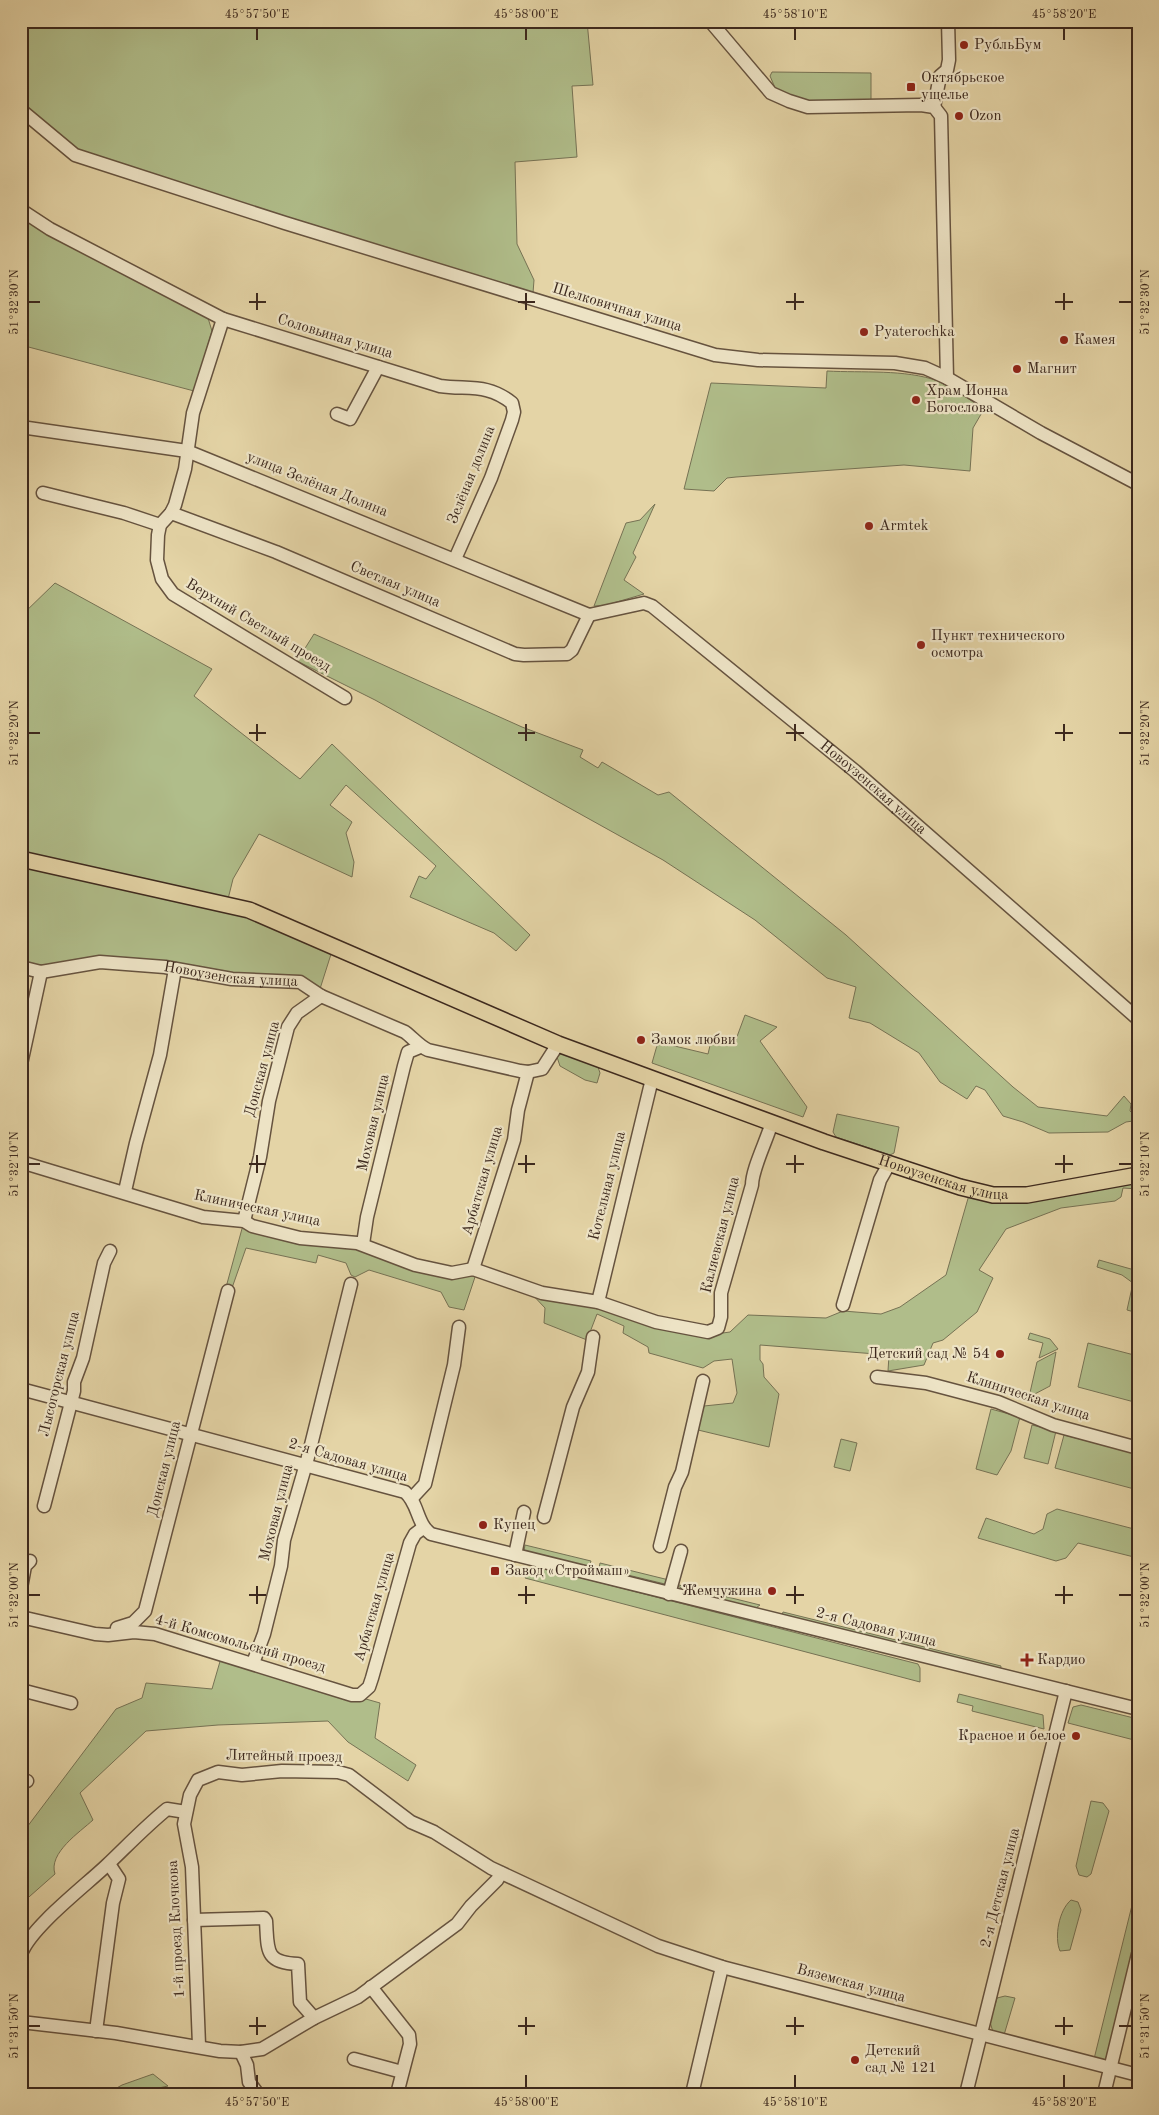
<svg xmlns="http://www.w3.org/2000/svg" width="1159" height="2115" font-family="'Old Standard TT',serif">
	<style>
		.green { fill: #b0bd8a; stroke: #767254 }
		.lines { fill: none; stroke-linecap: round; stroke-linejoin: round }
		.minor-casing { stroke: #66533f; stroke-width: 15 }
		.major-casing { stroke: #3c281d; stroke-width: 18 }
		.minor { stroke: #ede3c5; stroke-width: 12 }
		.major { stroke: #e4d4a6; stroke-width: 15 }
		.ticks { fill: none; stroke: #3c281d; stroke-width: 2 }
		.poi-dot { fill: #8f2418; stroke: #ede3c5; stroke-width: 2 }
		.labels { text-anchor: middle; dominant-baseline: central; stroke-width: 4.5; stroke-linejoin: round; paint-order: stroke }
		.poi-label { font-size: 15px; fill: #3c281d; stroke: #ede3c5; text-anchor: start }
		.street-label { font-size: 15px; fill: #3c281d; stroke: #ede3c5 }
		.neatline { fill: none; stroke: #3c281d; stroke-width: 2 }
		.ticks-label { font-size: 12px; text-anchor: middle; fill: #3c281d }
	</style>
	<rect width="100%" height="100%" fill="#e4d4a6"/>
	<filter id="stains"><feTurbulence type="fractalNoise" baseFrequency=".004" numOctaves="4"/><feColorMatrix values="0 0 0 0 .2 0 0 0 0 .09 0 0 0 0 .02 0 0 0 .5 -.17"/></filter>
	<radialGradient id="worn" r=".72"><stop offset=".6" stop-color="#630" stop-opacity="0"/><stop offset="1" stop-color="#630" stop-opacity=".3"/></radialGradient>
	<path class="green" d="M21 21H587L593 85 572 86 577 157 515 162 517 244 534 280 533 293 81 153 21 103Z
		M772 72 871 73V102L805 101 776 90 770 76Z
		M21 216 208 318 212 331 194 391 21 345Z
		M827 371C862 373 905 369 938 381 954 387 969 400 984 409L973 428 970 471 904 465 736 477 727 478 714 491 684 489 711 383 826 388Z
		M655 504 633 553 636 557 624 580 644 594 603 606H594L626 523 640 520Z
		M55 583 212 669 194 696 300 779 332 744 530 935 516 951 494 933 410 897 419 876 426 879 436 866 346 785 330 805 352 822 346 833 354 862 352 877 259 834 233 879 228 899 21 854V616Z
		M314 634 522 727 583 750 580 757 598 768 602 762 658 795 669 792 846 935 1013 1087 1038 1107 1107 1116 1124 1096 1131 1104 1130 1111 1135 1116 1133 1121 1126 1122 1108 1132 1049 1133 1023 1122 1003 1116 985 1090 976 1086 967 1099 940 1082 919 1053 870 1023 849 1018 856 987 827 978 755 920 663 860 375 700 297 661Z
		M21 865 246 915 332 951 319 992 165 962 38 968 21 964Z
		M745 1015 777 1027 760 1041 807 1107 803 1117 652 1063 658 1042 708 1054 712 1037 735 1042Z
		M564 1051 598 1067 600 1073 597 1083 585 1080 560 1066 557 1057Z
		M837 1114 899 1127 894 1153 890 1155 836 1137 833 1132Z
		M1138 1181V1189L1123 1188 1121 1197 1115 1201 1061 1208 1006 1229 979 1270 993 1278 977 1312 943 1340 933 1343 924 1365 888 1371 889 1355 760 1345V1360L763 1364 764 1377 779 1394 769 1447 698 1430 704 1406 733 1403 737 1393 732 1359 714 1361 703 1368 649 1353 648 1347 623 1333 624 1326 597 1314 587 1340 544 1323 545 1308 529 1291 602 1306 708 1335 730 1332 748 1315 826 1318 843 1311 881 1314 900 1307 946 1275 969 1195Z
		M243 1225 360 1246 476 1274 464 1310 449 1307 441 1292 369 1270 355 1277 351 1275 346 1263 318 1255 316 1263 246 1248 232 1288 225 1291Z
		M1099 1260 1138 1271V1313L1127 1310 1133 1283 1122 1275 1097 1267Z
		M1030 1333 1050 1339 1058 1349 1039 1358 1043 1343 1028 1339Z
		M1088 1343 1138 1356V1403L1078 1387Z
		M1056 1352 1050 1386 1029 1397 1037 1362Z
		M991 1409 1020 1417 1011 1451 997 1475 976 1469Z
		M1032 1425 1056 1431 1048 1464 1024 1458Z
		M1064 1435 1138 1454V1490L1055 1468Z
		M841 1439 857 1443 850 1471 834 1467Z
		M1057 1509 1138 1530V1558L1078 1543 1066 1558 1056 1561 978 1538 986 1518 1034 1534 1043 1529 1047 1514Z
		M525 1545 591 1561 589 1567 524 1551Z
		M600 1563 669 1580 665 1584 599 1568Z
		M535 1566 918 1664 920 1668V1682L525 1578 530 1568Z
		M675 1584 760 1605 753 1610 687 1592Z
		M783 1612 1001 1666 1000 1673 781 1618Z
		M221 1658 380 1703 375 1738 416 1765 408 1781 348 1742 328 1721 218 1725 146 1731 80 1793 93 1820C80 1832 48 1853 55 1874L21 1904V1835L116 1709 142 1698 146 1683 212 1689Z
		M959 1694 1043 1715 1044 1729 972 1711 973 1706 957 1702Z
		M1081 1705 1138 1719V1741L1068 1723 1073 1707Z
		M1091 1801 1103 1803 1109 1811 1091 1874 1087 1877 1079 1875 1076 1866Z
		M1138 1881V1930L1105 2062 1094 2059Z
		M1071 1900 1078 1902 1081 1910 1070 1950 1060 1951C1054 1937 1059 1910 1071 1900Z
		M1005 1996 1015 1998 1004 2035 993 2032 990 2022 997 1998Z
		M153 2074 168 2086 131 2094H106L122 2085Z"/>
	<g class="lines">
		<defs>
			<g id="minor">
				<path d="M710 21 771 93 789 101 808 107 921 105 934 107 941 116 947 378"/>
				<path d="M934 107 940 76 947 70 949 60 948 21"/>
				<path d="M21 110 75 155 285 223 715 355 758 360 895 363 925 368 947 378 1041 433 1138 484"/>
				<path d="M21 210 50 229 223 319 440 386C468 390 487 383 512 403L514 412 512 420 491 478 455 559"/>
				<path d="M223 319 193 413 185 469 175 505 171 513 160 525 158 535 157 560 162 579 173 594 345 698"/>
				<path d="M337 414 350 419 378 367"/>
				<path d="M21 427 187 451 589 615"/>
				<path d="M43 493 124 513 160 525"/>
				<path d="M171 513 276 552 515 654 524 655 567 654 572 650 589 615"/>
				<path id="s1" d="M589 615 644 603 652 606 855 771 1138 1019"/>
				<path id="s2" d="M21 967 41 972 100 962 165 967 232 979 300 982 321 996 405 1032C413 1038 419 1046 428 1050L520 1071 528 1072 542 1069 558 1044"/>
				<path d="M21 1064 41 972"/>
				<path d="M21 1162 203 1217 244 1221 252 1226 300 1238 357 1243 415 1265 452 1273 473 1269 542 1293 598 1302 656 1322 708 1332 718 1328 721 1317V1293L752 1185C752 1169 767 1140 772 1122"/>
				<path d="M125 1191 136 1143 160 1055 175 969"/>
				<path d="M244 1221 260 1157 269 1101 288 1027 297 1013 321 996"/>
				<path d="M363 1244 367 1217 404 1066 408 1052 420 1047"/>
				<path d="M473 1269 514 1140 518 1110 528 1072"/>
				<path d="M598 1302 652 1079"/>
				<path d="M843 1305 880 1180 889 1164"/>
				<path d="M877 1377 926 1383 998 1402 1053 1425 1138 1448"/>
				<path d="M21 1389 405 1492C419 1504 416 1523 431 1534L1138 1709"/>
				<path d="M412 1498 425 1484 454 1365 459 1327"/>
				<path d="M44 1506 74 1391V1382L83 1358 104 1263 110 1251"/>
				<path d="M544 1517 573 1407 588 1372 593 1337"/>
				<path d="M660 1546 675 1487 682 1472 703 1381"/>
				<path d="M515 1555 524 1512"/>
				<path d="M21 1588 25 1566 30 1561"/>
				<path d="M669 1594 681 1551"/>
				<path d="M21 1617 95 1634 108 1635 134 1632 155 1634 352 1695H360L369 1687 372 1678 410 1543 415 1534 423 1528"/>
				<path d="M117 1628 133 1623 145 1611 228 1291"/>
				<path d="M253 1663 264 1634 281 1566 284 1540 308 1457 351 1284"/>
				<path d="M21 1690 71 1703"/>
				<path d="M21 1779 27 1781"/>
				<path d="M194 1920 264 1918 266 1921C268 1949 264 1963 298 1964L300 2002 314 2018"/>
				<path d="M21 1954C31 1927 85 1886 107 1865 127 1846 145 1827 167 1809L186 1812"/>
				<path d="M371 1987 409 2035 410 2044 397 2094"/>
				<path d="M21 2022 116 2033 220 2051 241 2052 262 2049 314 2018 358 1997 457 1924 471 1906 497 1880 501 1873"/>
				<path d="M96 2031 113 1903 119 1879 109 1864"/>
				<path d="M199 2045 192 1867 184 1824 190 1795 198 1780 218 1772 242 1775 282 1771 338 1772 349 1775 411 1822 434 1832 491 1868 658 1946 722 1967 1138 2075"/>
				<path d="M241 2052 247 2065 249 2082 258 2094"/>
				<path d="M354 2059 402 2072"/>
				<path d="M692 2094 722 1967"/>
				<path d="M966 2094 1066 1691"/>
				<path d="M1104 2094 1138 1954"/>
			</g>
			<g id="major">
				<path id="s3" d="M21 859 249 910 558 1044 824 1142 960 1187 993 1195H1027L1138 1175"/>
			</g>
		</defs>
		<use href="#minor" class="minor-casing"/>
		<use href="#major" class="major-casing"/>
		<use href="#minor" class="minor"/>
		<use href="#major" class="major"/>
	</g>
	<path class="ticks" d="M257 28V40M526 28V40M795 28V40M1064 28V40M257 293V310M526 293V310M795 293V310M1064 293V310M28 302H40M249 302H266M518 302H535M786 302H804M1055 302H1073M1119 302H1132M257 724V741M526 724V741M795 724V741M1064 724V741M28 733H40M249 733H266M518 733H535M786 733H804M1055 733H1073M1119 733H1132M257 1155V1173M526 1155V1173M795 1155V1173M1064 1155V1173M28 1164H40M249 1164H266M518 1164H535M786 1164H804M1055 1164H1073M1119 1164H1132M257 1586V1604M526 1586V1604M795 1586V1604M1064 1586V1604M28 1595H40M249 1595H266M518 1595H535M786 1595H804M1055 1595H1073M1119 1595H1132M257 2017V2035M526 2017V2035M795 2017V2035M1064 2017V2035M28 2026H40M249 2026H266M518 2026H535M786 2026H804M1055 2026H1073M1119 2026H1132M257 2075V2088M526 2075V2088M795 2075V2088M1064 2075V2088"/>
	<g class="poi-dot">
		<circle cx="964" cy="45" r="5"/>
		<rect x="906" y="82" width="10" height="10" rx="2.5"/>
		<circle cx="959" cy="116" r="5"/>
		<circle cx="864" cy="332" r="5"/>
		<circle cx="1064" cy="340" r="5"/>
		<circle cx="1017" cy="369" r="5"/>
		<circle cx="916" cy="400" r="5"/>
		<circle cx="869" cy="526" r="5"/>
		<circle cx="921" cy="645" r="5"/>
		<circle cx="641" cy="1040" r="5"/>
		<circle cx="1000" cy="1354" r="5"/>
		<circle cx="483" cy="1525" r="5"/>
		<rect x="490" y="1566" width="10" height="10" rx="2.5"/>
		<circle cx="772" cy="1591" r="5"/>
		<path d="M1024.5 1652.5h5v5h5v5h-5v5h-5v-5h-5v-5h5z"/>
		<circle cx="1076" cy="1736" r="5"/>
		<circle cx="855" cy="2060" r="5"/>
	</g>
	<g class="labels">
		<g class="poi-label">
			<text x="974" y="45">РубльБум</text>
			<text x="921" y="78">Октябрьское<tspan x="921" dy="17">ущелье</tspan></text>
			<text x="969" y="116">Ozon</text>
			<text x="874" y="332">Pyaterochka</text>
			<text x="1074" y="340">Камея</text>
			<text x="1027" y="369">Магнит</text>
			<text x="926" y="391">Храм Ионна<tspan x="926" dy="17">Богослова</tspan></text>
			<text x="879" y="526">Armtek</text>
			<text x="931" y="636">Пункт технического<tspan x="931" dy="17">осмотра</tspan></text>
			<text x="651" y="1040">Замок любви</text>
			<text x="990" y="1354" text-anchor="end">Детский сад № 54</text>
			<text x="493" y="1525">Купец</text>
			<text x="505" y="1571">Завод «Строймаш»</text>
			<text x="762" y="1591" text-anchor="end">Жемчужина</text>
			<text x="1037" y="1660">Кардио</text>
			<text x="1066" y="1736" text-anchor="end">Красное и белое</text>
			<text x="865" y="2051">Детский<tspan x="865" dy="17">сад № 121</tspan></text>
		</g>
		<g class="street-label">
			<text transform="translate(617 308) rotate(17)">Шелковичная улица</text>
			<text transform="translate(335 337) rotate(17)">Соловьиная улица</text>
			<text transform="translate(472 475) rotate(-68)">Зелёная долина</text>
			<text transform="translate(317 485) rotate(22)">улица Зелёная Долина</text>
			<text transform="translate(395 585) rotate(23)">Светлая улица</text>
			<text transform="translate(258 626) rotate(31)">Верхний Светлый проезд</text>
			<text stroke="none"><textPath href="#s1" startOffset="351">Новоузенская улица</textPath></text>
			<text stroke="none"><textPath href="#s2" startOffset="212">Новоузенская улица</textPath></text>
			<text transform="translate(263 1069) rotate(-75)">Донская улица</text>
			<text transform="translate(374 1123) rotate(-77)">Моховая улица</text>
			<text stroke="none"><textPath href="#s3" startOffset="979">Новоузенская улица</textPath></text>
			<text transform="translate(483 1181) rotate(-74)">Арбатская улица</text>
			<text transform="translate(608 1186) rotate(-76)">Котельная улица</text>
			<text transform="translate(257 1209) rotate(12)">Клиническая улица</text>
			<text transform="translate(721 1235) rotate(-76)">Каляевская улица</text>
			<text transform="translate(60 1374) rotate(-76)">Лысогорская улица</text>
			<text transform="translate(1028 1397) rotate(18)">Клиническая улица</text>
			<text transform="translate(348 1461) rotate(16)">2-я Садовая улица</text>
			<text transform="translate(165 1469) rotate(-76)">Донская улица</text>
			<text transform="translate(277 1513) rotate(-76)">Моховая улица</text>
			<text transform="translate(375 1607) rotate(-74)">Арбатская улица</text>
			<text transform="translate(876 1628) rotate(14)">2-я Садовая улица</text>
			<text transform="translate(240 1644) rotate(16)">4-й Комсомольский проезд</text>
			<text transform="translate(284 1757) rotate(1)">Литейный проезд</text>
			<text transform="translate(1001 1888) rotate(-76)">2-я Детская улица</text>
			<text transform="translate(177 1929) rotate(-93)">1-й проезд Клочкова</text>
			<text transform="translate(851 1984) rotate(15)">Вяземская улица</text>
		</g>
	</g>
	<rect width="1159" height="2115" fill="none" stroke="#e4d4a6" stroke-width="55"/>
	<rect x="28" y="28" width="1104" height="2060" class="neatline"/>
	<g class="ticks-label">
		<text x="257" y="18">45°57'50"E</text>
		<text x="526" y="18">45°58'00"E</text>
		<text x="795" y="18">45°58'10"E</text>
		<text x="1064" y="18">45°58'20"E</text>
		<text transform="translate(14 302) rotate(-90)" y="4">51°32'30"N</text>
		<text transform="translate(1145 302) rotate(-90)" y="4">51°32'30"N</text>
		<text transform="translate(14 733) rotate(-90)" y="4">51°32'20"N</text>
		<text transform="translate(1145 733) rotate(-90)" y="4">51°32'20"N</text>
		<text transform="translate(14 1164) rotate(-90)" y="4">51°32'10"N</text>
		<text transform="translate(1145 1164) rotate(-90)" y="4">51°32'10"N</text>
		<text transform="translate(14 1595) rotate(-90)" y="4">51°32'00"N</text>
		<text transform="translate(1145 1595) rotate(-90)" y="4">51°32'00"N</text>
		<text transform="translate(14 2026) rotate(-90)" y="4">51°31'50"N</text>
		<text transform="translate(1145 2026) rotate(-90)" y="4">51°31'50"N</text>
		<text x="257" y="2106">45°57'50"E</text>
		<text x="526" y="2106">45°58'00"E</text>
		<text x="795" y="2106">45°58'10"E</text>
		<text x="1064" y="2106">45°58'20"E</text>
	</g>
	<rect width="100%" height="100%" filter="url(#stains)"/>
	<rect width="100%" height="100%" fill="url(#worn)"/>
</svg>
